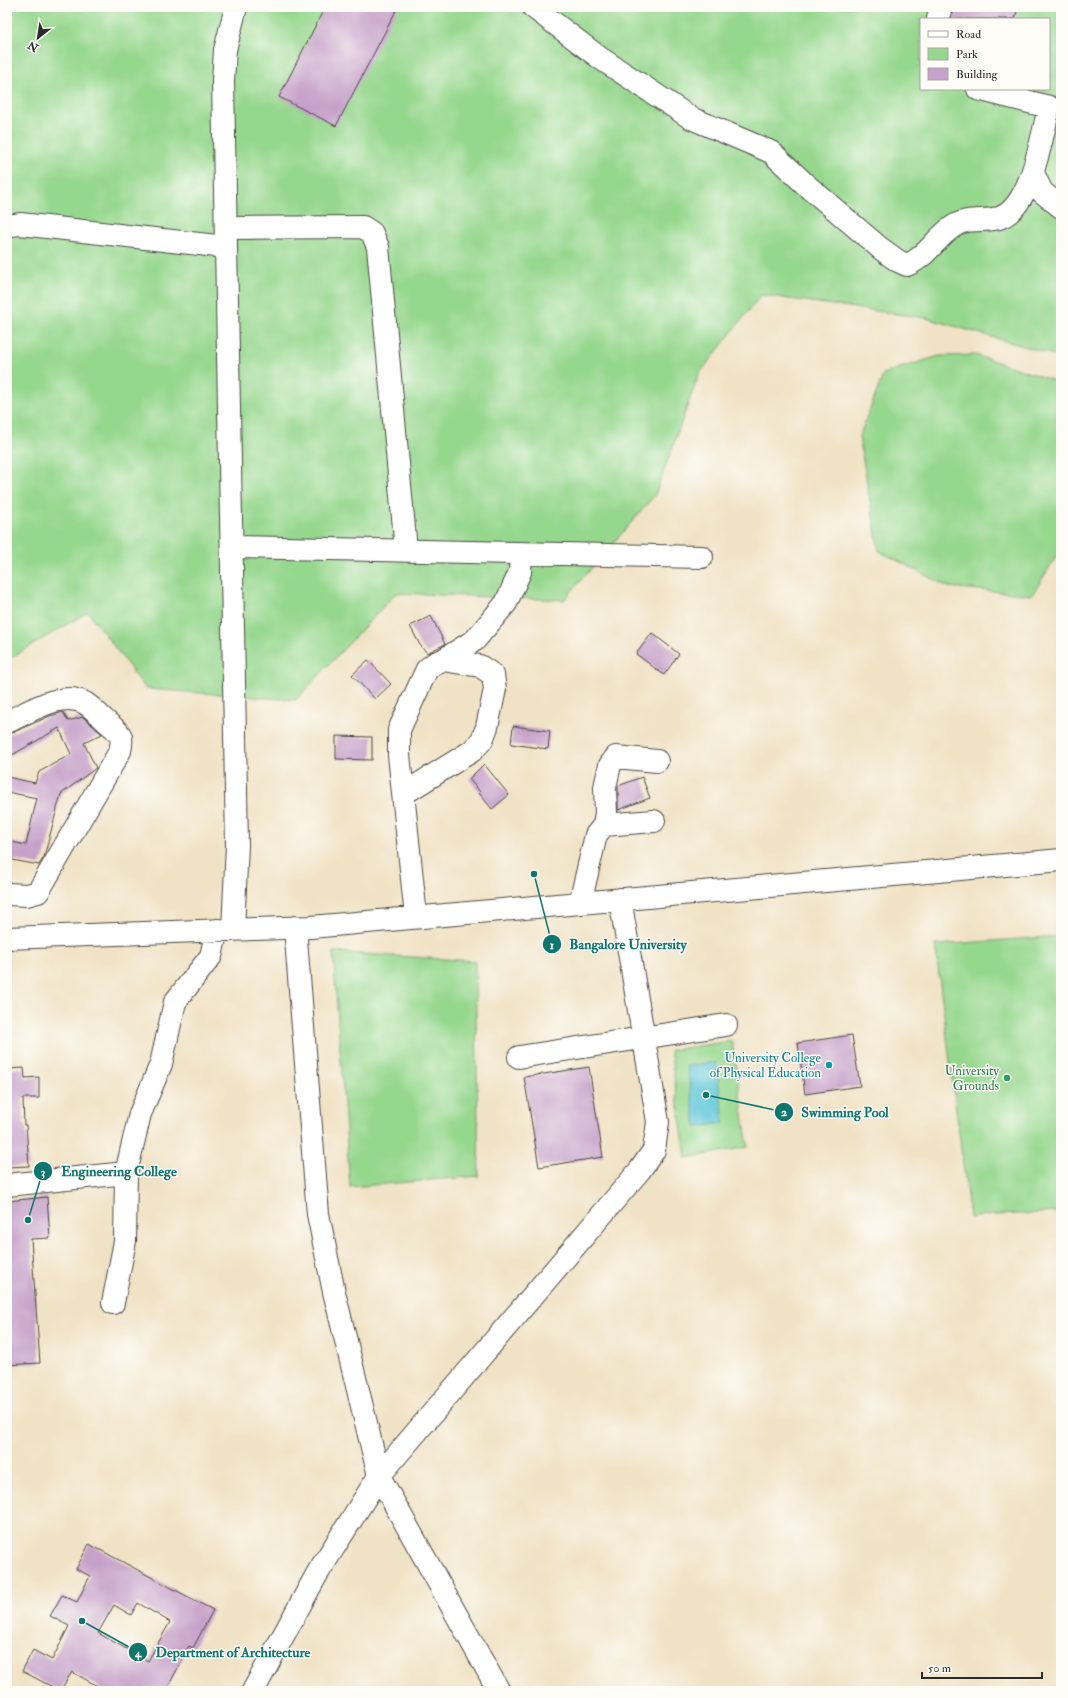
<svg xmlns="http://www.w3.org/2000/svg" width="1068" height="1698" font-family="'IM FELL Double Pica',serif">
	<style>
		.green { fill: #96d78e; stroke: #60815c; fill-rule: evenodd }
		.water { fill: #5dc6d9; stroke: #447882 }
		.building { fill: #c6a1c9; fill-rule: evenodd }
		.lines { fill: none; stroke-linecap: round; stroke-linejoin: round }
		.minor-casing { stroke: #494642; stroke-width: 24 }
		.minor { stroke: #fff; stroke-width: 22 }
		.culture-dot { fill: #0f9aa8; stroke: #fdfcf7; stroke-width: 1.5 }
		.leisure-dot { fill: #2e9e5b; stroke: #fdfcf7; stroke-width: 1.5 }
		.labels { text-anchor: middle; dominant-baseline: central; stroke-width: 3; stroke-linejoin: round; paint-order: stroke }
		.culture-label { font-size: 13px; fill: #0d838f; stroke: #fdfcf7; text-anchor: end }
		.leisure-label { font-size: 13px; fill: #27864d; stroke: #fdfcf7; text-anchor: end }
		.leader { fill: none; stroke: #0f766e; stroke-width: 1.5 }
		.callout-dot { fill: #0f766e; stroke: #fdfcf7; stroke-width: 1.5 }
		.mark-label { font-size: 12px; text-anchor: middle; font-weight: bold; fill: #fff }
		.callout-label { font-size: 14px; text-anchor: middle; font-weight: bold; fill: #0f766e; stroke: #fdfcf7; stroke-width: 3; stroke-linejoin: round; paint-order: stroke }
	</style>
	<rect width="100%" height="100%" fill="#fdfcf7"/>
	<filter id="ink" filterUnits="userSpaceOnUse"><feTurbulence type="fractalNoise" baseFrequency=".025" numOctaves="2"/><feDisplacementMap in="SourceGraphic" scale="8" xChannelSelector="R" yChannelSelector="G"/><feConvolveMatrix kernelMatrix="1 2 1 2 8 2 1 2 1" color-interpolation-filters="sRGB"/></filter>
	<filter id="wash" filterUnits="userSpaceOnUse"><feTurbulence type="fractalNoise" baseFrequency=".012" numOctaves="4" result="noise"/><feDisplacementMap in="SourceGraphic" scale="16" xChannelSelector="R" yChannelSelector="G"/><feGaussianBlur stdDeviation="0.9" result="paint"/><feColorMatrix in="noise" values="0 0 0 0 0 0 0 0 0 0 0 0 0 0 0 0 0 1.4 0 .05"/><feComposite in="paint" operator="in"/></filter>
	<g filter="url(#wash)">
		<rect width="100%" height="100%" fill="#f0e2c5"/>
		<path class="green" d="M7 7H1061V357L926 318 761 295 699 374 655 495 564 600 396 593 296 700 146 689 88 612 7 660ZM921 19H1049V89H921Z
			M976 355 1061 383V549L1032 595 948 587 879 551 859 437 884 373 939 356Z
			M1061 936V1212L995 1215 970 1218 935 945Z
			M333 952 475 961 479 1176 350 1187Z
			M732 1041 748 1147 686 1158 670 1050Z"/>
		<path class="water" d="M716 1062 724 1123 696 1127 687 1066Z"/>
		<g id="blocks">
			<path class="building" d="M325 7H398L336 126 279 97Z
				M953 7H1018L1015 19H951Z
				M431 616 445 644 427 653 420 645 410 626Z
				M652 633 679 654 664 675 636 654Z
				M368 660 391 684 375 699 352 675Z
				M63 712 68 721 83 717 102 734 84 743 96 768 61 794 44 857 39 865 7 859V841L26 845 37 798 7 792V777L35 783 39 772 71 754 59 728 7 758V735L50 716Z
				M513 726 550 731 548 749 511 744Z
				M336 736 372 737V760L336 759Z
				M484 764 509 795 492 809 479 793 480 792 469 779Z
				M642 777 650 798 618 810V786Z
				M852 1035 860 1086 805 1094 798 1043Z
				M589 1067 603 1157 539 1167 524 1077Z
				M24 1068 25 1078 39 1077V1098H23L24 1125H26L29 1166 7 1167V1069Z
				M47 1197 50 1238 31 1239 40 1363 7 1365V1201Z
				M89 1544 213 1610 193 1648 189 1646 166 1691H107L72 1672 60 1691 22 1671 33 1650 52 1660 69 1626 50 1616 62 1595 77 1602 90 1576 76 1569ZM138 1603 170 1622 148 1661 98 1633 114 1605 131 1615Z"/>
		</g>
	</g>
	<g filter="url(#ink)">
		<use href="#blocks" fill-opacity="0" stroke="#494642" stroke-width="1"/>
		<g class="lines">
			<defs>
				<path id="minor" d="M533 7 600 58 691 118 771 152 804 183 880 248 898 261 907 265C927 257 936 237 954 226 968 217 983 222 999 218 1031 208 1042 136 1049 107L978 89
					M938 19 941 7
					M1033 173 1042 192 1061 207
					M7 226 20 224 226 247
					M226 228 363 227 372 233 378 247 406 550
					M232 547 702 557
					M443 660 475 640 506 603 520 572 521 553
					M7 722C29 712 61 690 85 703 93 708 101 717 108 723 120 733 124 735 120 751L38 892 27 895 7 894
					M403 794 472 751 482 740 487 727 495 689 493 675 480 666 443 660 435 663 427 669 399 730V755L416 917
					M604 825 654 821
					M580 903 596 835 604 825 606 813 605 787 610 765 616 757 657 761
					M295 927 318 1214 334 1292 379 1476 499 1691
					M233 930 237 845 223 81 225 50 236 7
					M7 938 311 927 1061 860
					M519 1057 726 1025
					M7 1185 126 1173
					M113 1303 125 1241 126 1173 140 1114 161 1064 175 1002 211 956 217 930
					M253 1691 317 1574 379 1476 640 1170 654 1150 658 1122 620 899"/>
			</defs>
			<use href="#minor" class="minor-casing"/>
			<use href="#minor" class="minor"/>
		</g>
	</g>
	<circle class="culture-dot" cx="829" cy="1065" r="4"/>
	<circle class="leisure-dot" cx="1007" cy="1078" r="4"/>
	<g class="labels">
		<g class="culture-label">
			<text x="821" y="1058">University College<tspan x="821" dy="15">of Physical Education</tspan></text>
		</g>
		<g class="leisure-label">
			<text x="999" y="1071">University<tspan x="999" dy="15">Grounds</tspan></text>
		</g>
	</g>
	<path class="leader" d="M534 874L552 944M706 1095L784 1112M28 1220L43 1171M82 1621L138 1652"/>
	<g class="callout-dot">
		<circle cx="534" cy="874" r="4"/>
		<circle cx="706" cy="1095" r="4"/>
		<circle cx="28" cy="1220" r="4"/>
		<circle cx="82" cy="1621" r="4"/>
		<circle cx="552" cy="944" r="10"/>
		<circle cx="784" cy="1112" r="10"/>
		<circle cx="43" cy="1171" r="10"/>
		<circle cx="138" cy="1652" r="10"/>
	</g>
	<g class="mark-label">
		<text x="552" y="949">1</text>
		<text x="784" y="1116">2</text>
		<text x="43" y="1176">3</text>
		<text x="138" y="1657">4</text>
	</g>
	<g class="callout-label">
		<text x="628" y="949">Bangalore University</text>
		<text x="845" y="1117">Swimming Pool</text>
		<text x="119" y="1176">Engineering College</text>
		<text x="233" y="1657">Department of Architecture</text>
	</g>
	<rect width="1068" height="1698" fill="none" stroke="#fdfcf7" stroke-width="24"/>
	<rect x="920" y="18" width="130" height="72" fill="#fdfcf7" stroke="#a9a8a5"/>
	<rect x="928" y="31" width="20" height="6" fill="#ffffff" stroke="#a9a8a5"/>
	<text x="956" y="38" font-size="12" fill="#2b2b2b">Road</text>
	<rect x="928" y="48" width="20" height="12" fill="#96d78e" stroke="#a9a8a5"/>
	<text x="956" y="58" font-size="12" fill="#2b2b2b">Park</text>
	<rect x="928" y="68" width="20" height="12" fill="#c6a1c9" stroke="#a9a8a5"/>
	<text x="956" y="78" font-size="12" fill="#2b2b2b">Building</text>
	<g transform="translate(38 38) rotate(210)" stroke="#fdfcf7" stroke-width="3" paint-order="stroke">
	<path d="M0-3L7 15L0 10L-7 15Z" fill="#2b2b2b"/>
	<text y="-6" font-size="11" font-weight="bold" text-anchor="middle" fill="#2b2b2b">N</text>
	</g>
	<path d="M922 1672v6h120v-6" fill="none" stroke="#2b2b2b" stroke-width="2"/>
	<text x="928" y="1672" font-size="12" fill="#2b2b2b" stroke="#fdfcf7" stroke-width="3" paint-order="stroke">50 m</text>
</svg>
